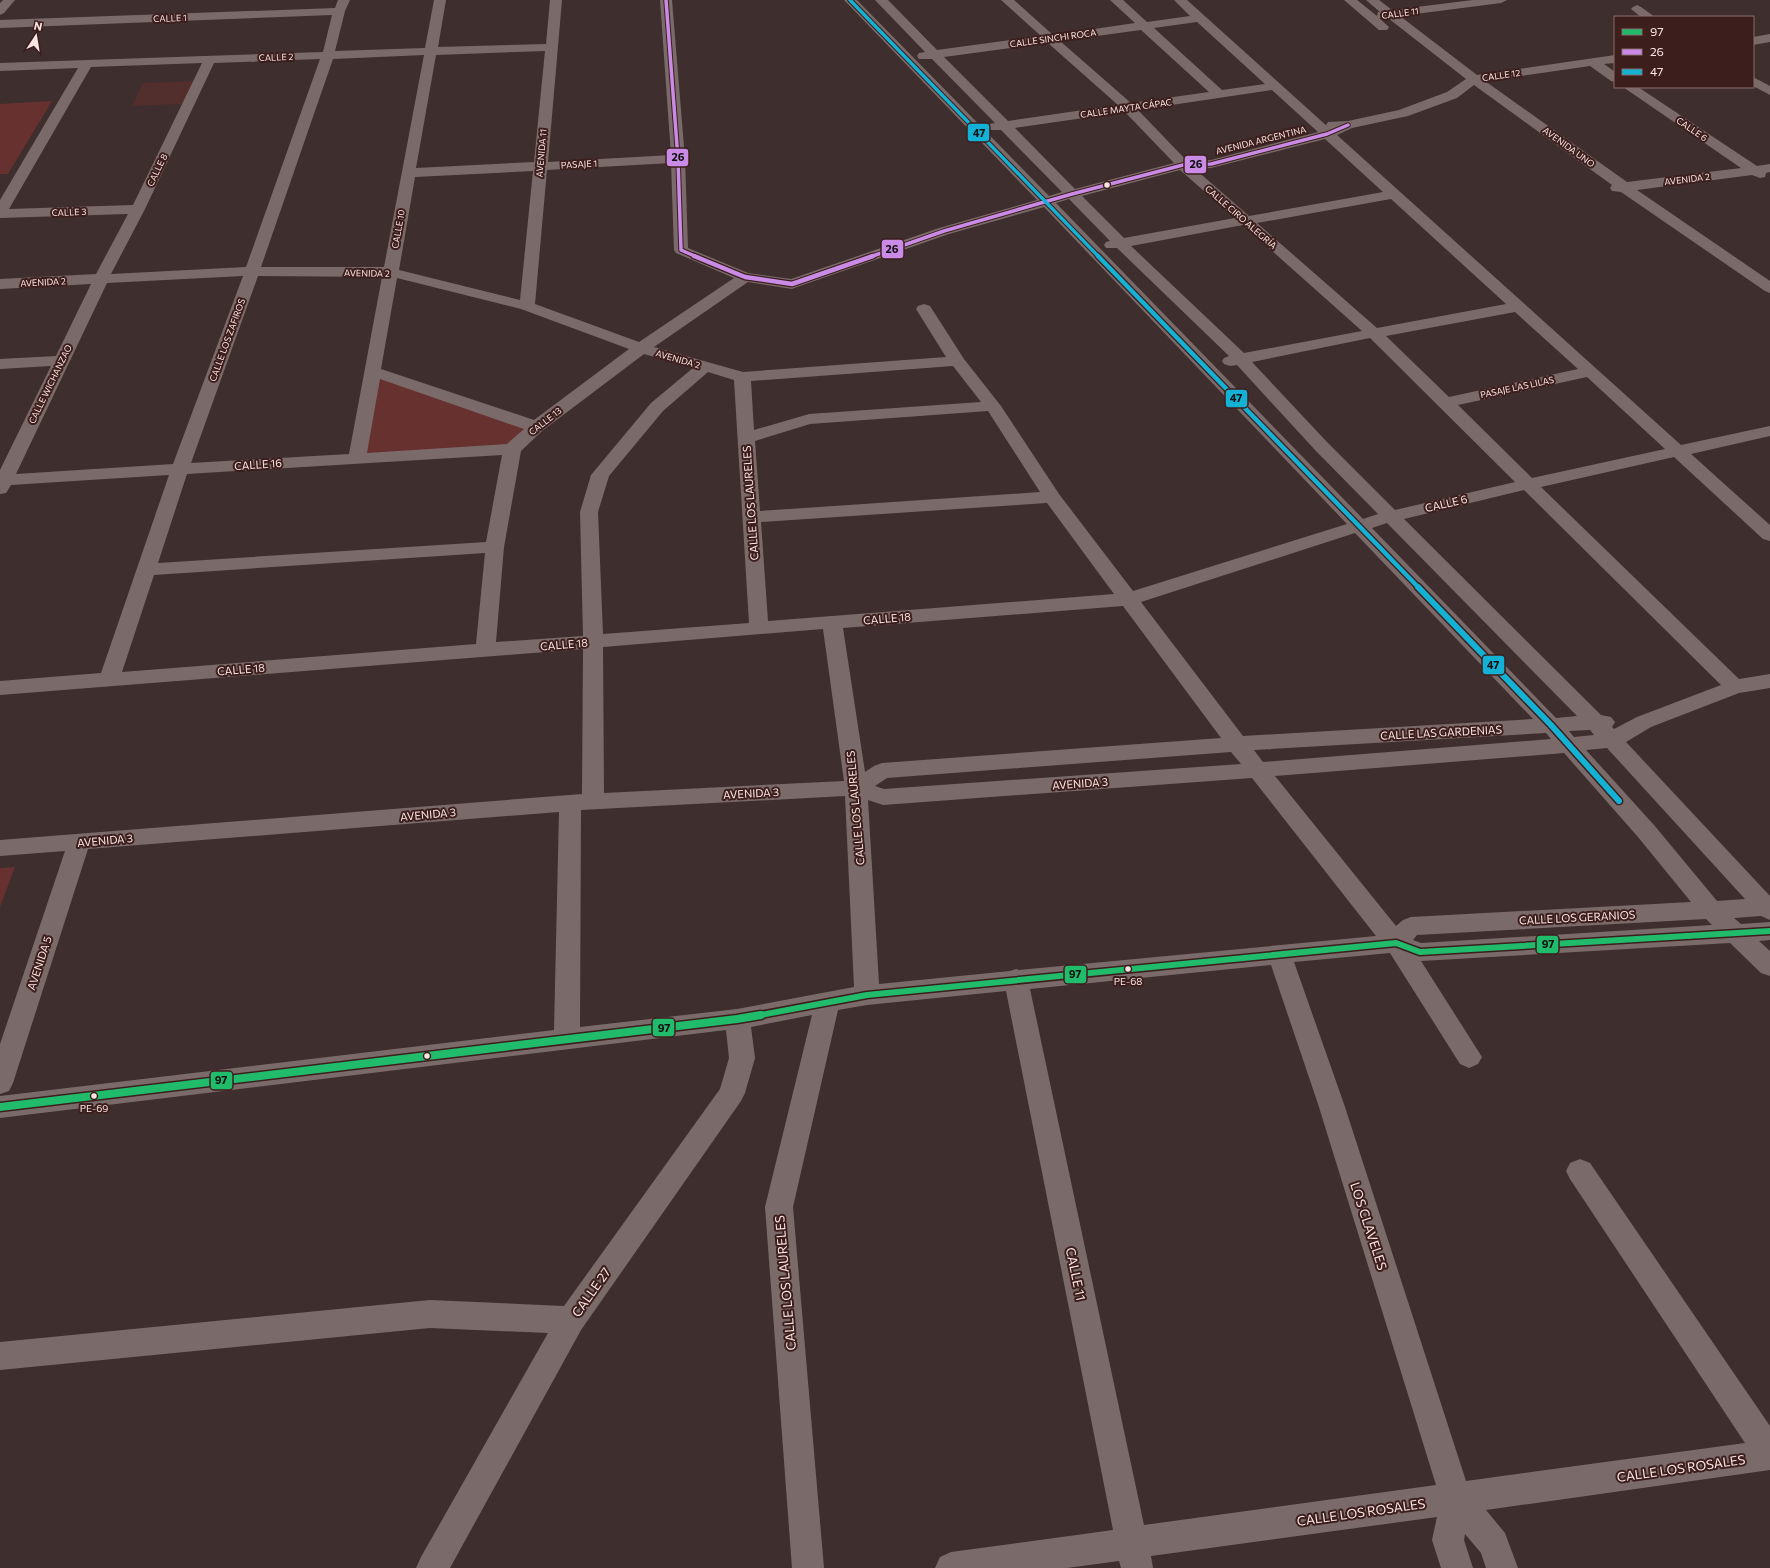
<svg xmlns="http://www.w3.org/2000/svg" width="1770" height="1568" font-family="Commissioner,sans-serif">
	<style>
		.built { fill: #522e2c }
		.green { fill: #66312f }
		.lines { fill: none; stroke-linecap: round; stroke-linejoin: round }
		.minor { fill: #7a6b6a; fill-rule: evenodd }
		.bus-1-far1-casing { stroke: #3c1e1c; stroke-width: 9 }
		.bus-1-casing { stroke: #3c1e1c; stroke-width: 11 }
		.bus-2-far1-casing { stroke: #3c1e1c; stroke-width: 5.5 }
		.bus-2-casing { stroke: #3c1e1c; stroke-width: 7 }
		.bus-3-far2-casing { stroke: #3c1e1c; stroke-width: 5.5 }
		.bus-3-far1-casing { stroke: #3c1e1c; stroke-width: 7 }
		.bus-3-casing { stroke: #3c1e1c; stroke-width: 9 }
		.bus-1-far1 { stroke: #20bc6c; stroke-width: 6 }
		.bus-1 { stroke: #20bc6c; stroke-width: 8 }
		.bus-2-far1 { stroke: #ca8be6; stroke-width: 3.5 }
		.bus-2 { stroke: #ca8be6; stroke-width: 4.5 }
		.bus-3-far2 { stroke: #13b2d5; stroke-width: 3.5 }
		.bus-3-far1 { stroke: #13b2d5; stroke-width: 4.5 }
		.bus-3 { stroke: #13b2d5; stroke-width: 6 }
		.bus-dot { fill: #fae5e3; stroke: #3c1e1c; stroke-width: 1.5 }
		.labels { text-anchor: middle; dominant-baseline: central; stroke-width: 4; stroke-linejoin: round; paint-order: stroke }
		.far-street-label { font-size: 9px; fill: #fae5e3; stroke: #3c1e1c }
		.bus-label { font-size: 10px; fill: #fae5e3; stroke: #3c1e1c }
		.street-label { font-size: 11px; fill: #fae5e3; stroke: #3c1e1c }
		.near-street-label { font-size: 13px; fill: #fae5e3; stroke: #3c1e1c }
		.line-badge { stroke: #3c1e1c; stroke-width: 1.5 }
		.pale-badge-label { font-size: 11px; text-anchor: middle; font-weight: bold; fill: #111 }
	</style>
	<rect width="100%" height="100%" fill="#3f2e2e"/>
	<path class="built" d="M194 81 184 104 132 106 143 83Z"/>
	<path class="green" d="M52 101 8 174H0V104Z
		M372 371 536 427 512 449 357 458Z
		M15 867 0 907V868Z"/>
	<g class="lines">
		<path class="minor" d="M3 0H15L4 13 0 15V3Z
			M338 0H350L345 11 335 51 425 48 434 0H446L438 47 546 44 550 0H562L548 162 671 155 660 0H672L685 159 688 248 748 273 791 279 939 228 1037 200 844 0H857L1049 196 1062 192 1001 130H990L988 127 990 124 995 123 932 59H919L917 56 919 53 925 52 875 0H888L937 50 1041 36 1001 0H1014L1053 35 1135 23 1110 0H1123L1147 22 1190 16 1174 0H1187L1328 127 1326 125 1328 122 1348 121 1399 110 1447 92 1466 79 1388 18H1379L1389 27 1387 30H1379L1344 0H1357L1377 16 1378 12H1380L1366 0H1379L1392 10 1473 0H1507L1501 3 1400 16 1477 75 1615 55V63L1604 64 1615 72V82L1611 81 1590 66 1485 81 1627 182 1741 168 1623 87H1638L1757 166 1770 164V172L1766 173 1765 177 1760 178 1752 175 1637 190 1770 281V293L1765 291 1621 192 1612 191 1610 188 1612 185 1474 85 1457 98 1408 116 1352 128 1337 135 1681 445 1770 426V436L1691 454 1770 525V541L1763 539 1674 457 1541 487 1739 679 1770 674V688L1739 693 1651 727 1626 742 1770 896V920L1761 916 1734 918 1741 924 1770 922V940L1759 941 1770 951V976L1761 973 1730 943 1421 961 1482 1057 1478 1064 1469 1068 1460 1064 1390 953 1294 962 1344 1104 1466 1481 1745 1443 1570 1179 1566 1171 1570 1163 1580 1159 1590 1163 1770 1426V1470L1486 1510 1505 1533 1518 1568H1486L1481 1553 1465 1534 1464 1540 1473 1568H1441L1432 1540 1437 1517 1151 1556 1153 1568H1121L1119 1561 1067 1568H935L940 1557 951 1552 1113 1530 1006 991 867 1005 838 1010 793 1207 824 1568H792L765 1207 812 1015 751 1027 755 1058 745 1093 741 1101 581 1330 450 1568H416L421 1557 548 1333 430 1328 0 1370V1342L430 1300 564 1306 720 1089 729 1058 726 1030 0 1118V1096L554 1030 559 812 88 849 13 1083 9 1091 0 1094V1044L65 851 0 856V840L582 794 583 649 0 695V681L101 673 169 475 11 485 6 493 0 494V470L51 366 0 369V359L56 356 91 284 0 289V279L96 274 128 214 0 218V200L78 68 0 71V63L323 52 332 15 0 28V20L335 8ZM1197 22 1265 84 1222 90 1154 28ZM1141 30 1209 92 1131 103 1060 41ZM1048 43 1118 105 1008 121 944 57ZM545 51 534 162 416 168 436 55ZM424 55 384 267H261L333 59ZM320 59 246 267 111 274 145 209 214 63ZM202 63 133 205 9 209 91 67ZM1272 90 1318 132 1211 160 1187 161 1138 110ZM1125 112 1174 163 1075 189 1015 128ZM1325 139 1383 192 1249 216 1195 169 1211 168ZM671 163 674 250 676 253 734 278 639 342 535 304 547 170ZM1180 170 1235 218 1124 238 1082 196ZM533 171 520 300 399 270 415 177ZM1069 199 1110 241 1106 242 1104 245 1106 248H1117L1229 356 1224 358 1222 361 1224 364 1230 366 1237 365 1315 450 1378 514 1363 519 1056 203ZM1391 199 1506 304 1377 328 1257 223ZM1044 207 1347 524 1133 591 1059 494 1001 406 964 359 930 306 924 304 918 306 916 309 946 357 743 372 654 347 748 282 792 289 797 287 949 234ZM1243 225 1362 331 1244 353 1131 246ZM243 276 173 464 16 474 107 283ZM258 276 382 277 349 454 191 463ZM397 278 521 309 629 349 534 420 381 369ZM1515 312 1578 369 1449 397 1386 336ZM1370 338 1515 482 1395 510 1327 442 1252 362ZM644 354 693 368 651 403 591 475 580 512 583 636 496 642 504 547 521 451 542 431ZM953 366 981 402 809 414 754 430 751 381ZM708 372 734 380 749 623 603 634 598 512 609 476 663 411ZM1587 377 1665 449 1532 478 1458 405ZM380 379 524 429 507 444 367 453ZM988 411 1040 492 760 511 755 441 810 424ZM502 455 486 542 158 563 187 474ZM1524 490 1721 685 1637 717 1614 729 1612 727 1615 722 1611 717 1601 715 1404 519ZM1047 503 1114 594 768 621 761 522ZM1387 523 1577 716 1556 718 1372 528ZM1355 533 1533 719 1243 736 1141 602ZM485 553 476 644 122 672 154 575ZM1123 606 1221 738 882 763 874 766 865 772 843 628ZM823 629 844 781 604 793 603 647ZM1590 730 1594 735 1574 737 1569 731ZM1546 733 1551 739 1263 762 1254 750ZM1607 748 1745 899 1717 901 1654 825 1586 750ZM1231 752 1241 764 884 789 875 786 887 778ZM1564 753 1638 837 1691 902 1411 917 1403 920 1396 926 1275 776ZM1252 778 1376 936 1019 970 1016 969 1010 971 879 984 868 800 883 805ZM845 796 854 987 737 1009 580 1027 581 810ZM1706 919 1712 925 1421 943 1413 940 1417 935ZM1271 965 1318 1104 1436 1485 1144 1525 1030 989Z
			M1637 5 1641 7 1655 17H1641L1631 9 1633 7Z
			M1770 34V42L1753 45V37Z
			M1753 77 1770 86V95L1753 86Z"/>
		<defs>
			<path id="bus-1-far1" d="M755 1016 867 995 1396 943 1420 952 1770 931"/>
			<path id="bus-1" d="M0 1107 737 1019 761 1015"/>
			<path id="bus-2-far1" d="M666 0 678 159 681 250 697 257
				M870 257 944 231 1072 194 1183 165 1211 164 1327 134 1348 125"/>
			<path id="bus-2" d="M694 256 745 277 792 284 873 256"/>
			<path id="bus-3-far2" d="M850 0 1099 257"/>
			<path id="bus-3-far1" d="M1098 256 1419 588"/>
			<path id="bus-3" d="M1418 587 1551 725 1619 801"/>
		</defs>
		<use href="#bus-1-far1" class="bus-1-far1-casing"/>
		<use href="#bus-1" class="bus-1-casing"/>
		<use href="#bus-2-far1" class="bus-2-far1-casing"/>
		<use href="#bus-2" class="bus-2-casing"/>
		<use href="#bus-3-far2" class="bus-3-far2-casing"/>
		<use href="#bus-3-far1" class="bus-3-far1-casing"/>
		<use href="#bus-3" class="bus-3-casing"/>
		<use href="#bus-1-far1" class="bus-1-far1"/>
		<use href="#bus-1" class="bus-1"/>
		<use href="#bus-2-far1" class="bus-2-far1"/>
		<use href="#bus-2" class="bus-2"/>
		<use href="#bus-3-far2" class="bus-3-far2"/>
		<use href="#bus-3-far1" class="bus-3-far1"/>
		<use href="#bus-3" class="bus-3"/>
	</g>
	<g class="bus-dot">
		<circle cx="1107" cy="185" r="3.5"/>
		<circle cx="1128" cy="969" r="3.5"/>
		<circle cx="427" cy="1056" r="3.5"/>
		<circle cx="94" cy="1096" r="3.5"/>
	</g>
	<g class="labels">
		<g class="far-street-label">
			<text transform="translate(1400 13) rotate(-8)">CALLE 11</text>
			<text transform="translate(170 18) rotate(-2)">CALLE 1</text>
			<text transform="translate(1053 38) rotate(-8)">CALLE SINCHI ROCA</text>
			<text transform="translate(276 57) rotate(-2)">CALLE 2</text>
			<text transform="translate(1501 75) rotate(-8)">CALLE 12</text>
			<text transform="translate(1126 108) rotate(-8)">CALLE MAYTA CÁPAC</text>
			<text transform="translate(1692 129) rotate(34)">CALLE 6</text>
			<text transform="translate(1261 140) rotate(-14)">AVENIDA ARGENTINA</text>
			<text transform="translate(1569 147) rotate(36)">AVENIDA UNO</text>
			<text transform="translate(541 153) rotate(-85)">AVENIDA 11</text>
			<text transform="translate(579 164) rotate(-3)">PASAJE 1</text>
			<text transform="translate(157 170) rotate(-64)">CALLE 8</text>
			<text transform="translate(1687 179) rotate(-7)">AVENIDA 2</text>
			<text transform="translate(69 212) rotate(-2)">CALLE 3</text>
			<text transform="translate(1241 217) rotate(41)">CALLE CIRO ALEGRÍA</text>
			<text transform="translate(398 229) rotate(-80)">CALLE 10</text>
			<text transform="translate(367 273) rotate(1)">AVENIDA 2</text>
			<text transform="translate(43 282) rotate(-3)">AVENIDA 2</text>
			<text transform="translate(227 340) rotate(-70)">CALLE LOS ZAFIROS</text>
			<text transform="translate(678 359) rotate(16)">AVENIDA 2</text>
			<text transform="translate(50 384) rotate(-64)">CALLE WICHANZAO</text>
			<text transform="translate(1517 387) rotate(-12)">PASAJE LAS LILAS</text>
			<text transform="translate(545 421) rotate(-38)">CALLE 13</text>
		</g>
		<g class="bus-label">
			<text x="1128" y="981">PE-68</text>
			<text x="94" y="1108">PE-69</text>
		</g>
		<g class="street-label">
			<text transform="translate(258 464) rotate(-4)">CALLE 16</text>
			<text transform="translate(750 503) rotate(-94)">CALLE LOS LAURELES</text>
			<text transform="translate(1446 503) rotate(-13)">CALLE 6</text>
			<text transform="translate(887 618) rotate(-5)">CALLE 18</text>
			<text transform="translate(564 644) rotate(-5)">CALLE 18</text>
			<text transform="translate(241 669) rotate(-5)">CALLE 18</text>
			<text transform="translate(1441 732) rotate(-3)">CALLE LAS GARDENIAS</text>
			<text transform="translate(1080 783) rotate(-4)">AVENIDA 3</text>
			<text transform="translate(751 793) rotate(-3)">AVENIDA 3</text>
			<text transform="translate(855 808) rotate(-95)">CALLE LOS LAURELES</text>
			<text transform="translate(428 814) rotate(-5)">AVENIDA 3</text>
			<text transform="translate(105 840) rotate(-5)">AVENIDA 3</text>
			<text transform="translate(1577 917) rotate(-3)">CALLE LOS GERANIOS</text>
			<text transform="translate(39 963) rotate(-72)">AVENIDA 5</text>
		</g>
		<g class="near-street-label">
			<text transform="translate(1369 1226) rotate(72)">LOS CLAVELES</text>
			<text transform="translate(1076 1274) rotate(78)">CALLE 11</text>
			<text transform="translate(785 1283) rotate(-95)">CALLE LOS LAURELES</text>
			<text transform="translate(591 1292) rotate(-55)">CALLE 27</text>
			<text transform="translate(1681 1468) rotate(-8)">CALLE LOS ROSALES</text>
			<text transform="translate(1361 1512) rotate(-8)">CALLE LOS ROSALES</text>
		</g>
	</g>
	<g class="line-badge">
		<rect x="967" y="123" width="23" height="19" rx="4" fill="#13b2d5"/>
		<rect x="666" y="148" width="23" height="19" rx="4" fill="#ca8be6"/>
		<rect x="1184" y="155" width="23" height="19" rx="4" fill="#ca8be6"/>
		<rect x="881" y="239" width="23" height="20" rx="4" fill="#ca8be6"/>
		<rect x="1225" y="389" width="23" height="19" rx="4" fill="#13b2d5"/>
		<rect x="1482" y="655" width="23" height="20" rx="4" fill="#13b2d5"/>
		<rect x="1536" y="935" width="23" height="19" rx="4" fill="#20bc6c"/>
		<rect x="1064" y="965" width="23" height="19" rx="4" fill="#20bc6c"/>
		<rect x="652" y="1018" width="23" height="19" rx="4" fill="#20bc6c"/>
		<rect x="210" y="1071" width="23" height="19" rx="4" fill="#20bc6c"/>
	</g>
	<g class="pale-badge-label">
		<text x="979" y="137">47</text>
		<text x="678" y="161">26</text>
		<text x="1196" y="168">26</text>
		<text x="892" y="253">26</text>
		<text x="1236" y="402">47</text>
		<text x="1493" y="669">47</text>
		<text x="1548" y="948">97</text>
		<text x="1075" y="978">97</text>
		<text x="664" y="1032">97</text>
		<text x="221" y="1084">97</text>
	</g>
	<rect x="1614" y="16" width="140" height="72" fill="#3c1e1c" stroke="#886e6c"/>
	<rect x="1622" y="29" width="20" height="6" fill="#20bc6c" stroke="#886e6c"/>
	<text x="1650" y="36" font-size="12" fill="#fae5e3">97</text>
	<rect x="1622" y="49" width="20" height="6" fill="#ca8be6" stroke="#886e6c"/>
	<text x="1650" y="56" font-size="12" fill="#fae5e3">26</text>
	<rect x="1622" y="69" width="20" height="6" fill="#13b2d5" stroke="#886e6c"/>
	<text x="1650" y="76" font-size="12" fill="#fae5e3">47</text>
	<g transform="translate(36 36) rotate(12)" stroke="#3c1e1c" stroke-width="3" paint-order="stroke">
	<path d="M0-3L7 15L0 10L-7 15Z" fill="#fae5e3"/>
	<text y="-6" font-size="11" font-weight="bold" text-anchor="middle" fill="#fae5e3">N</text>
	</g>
</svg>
